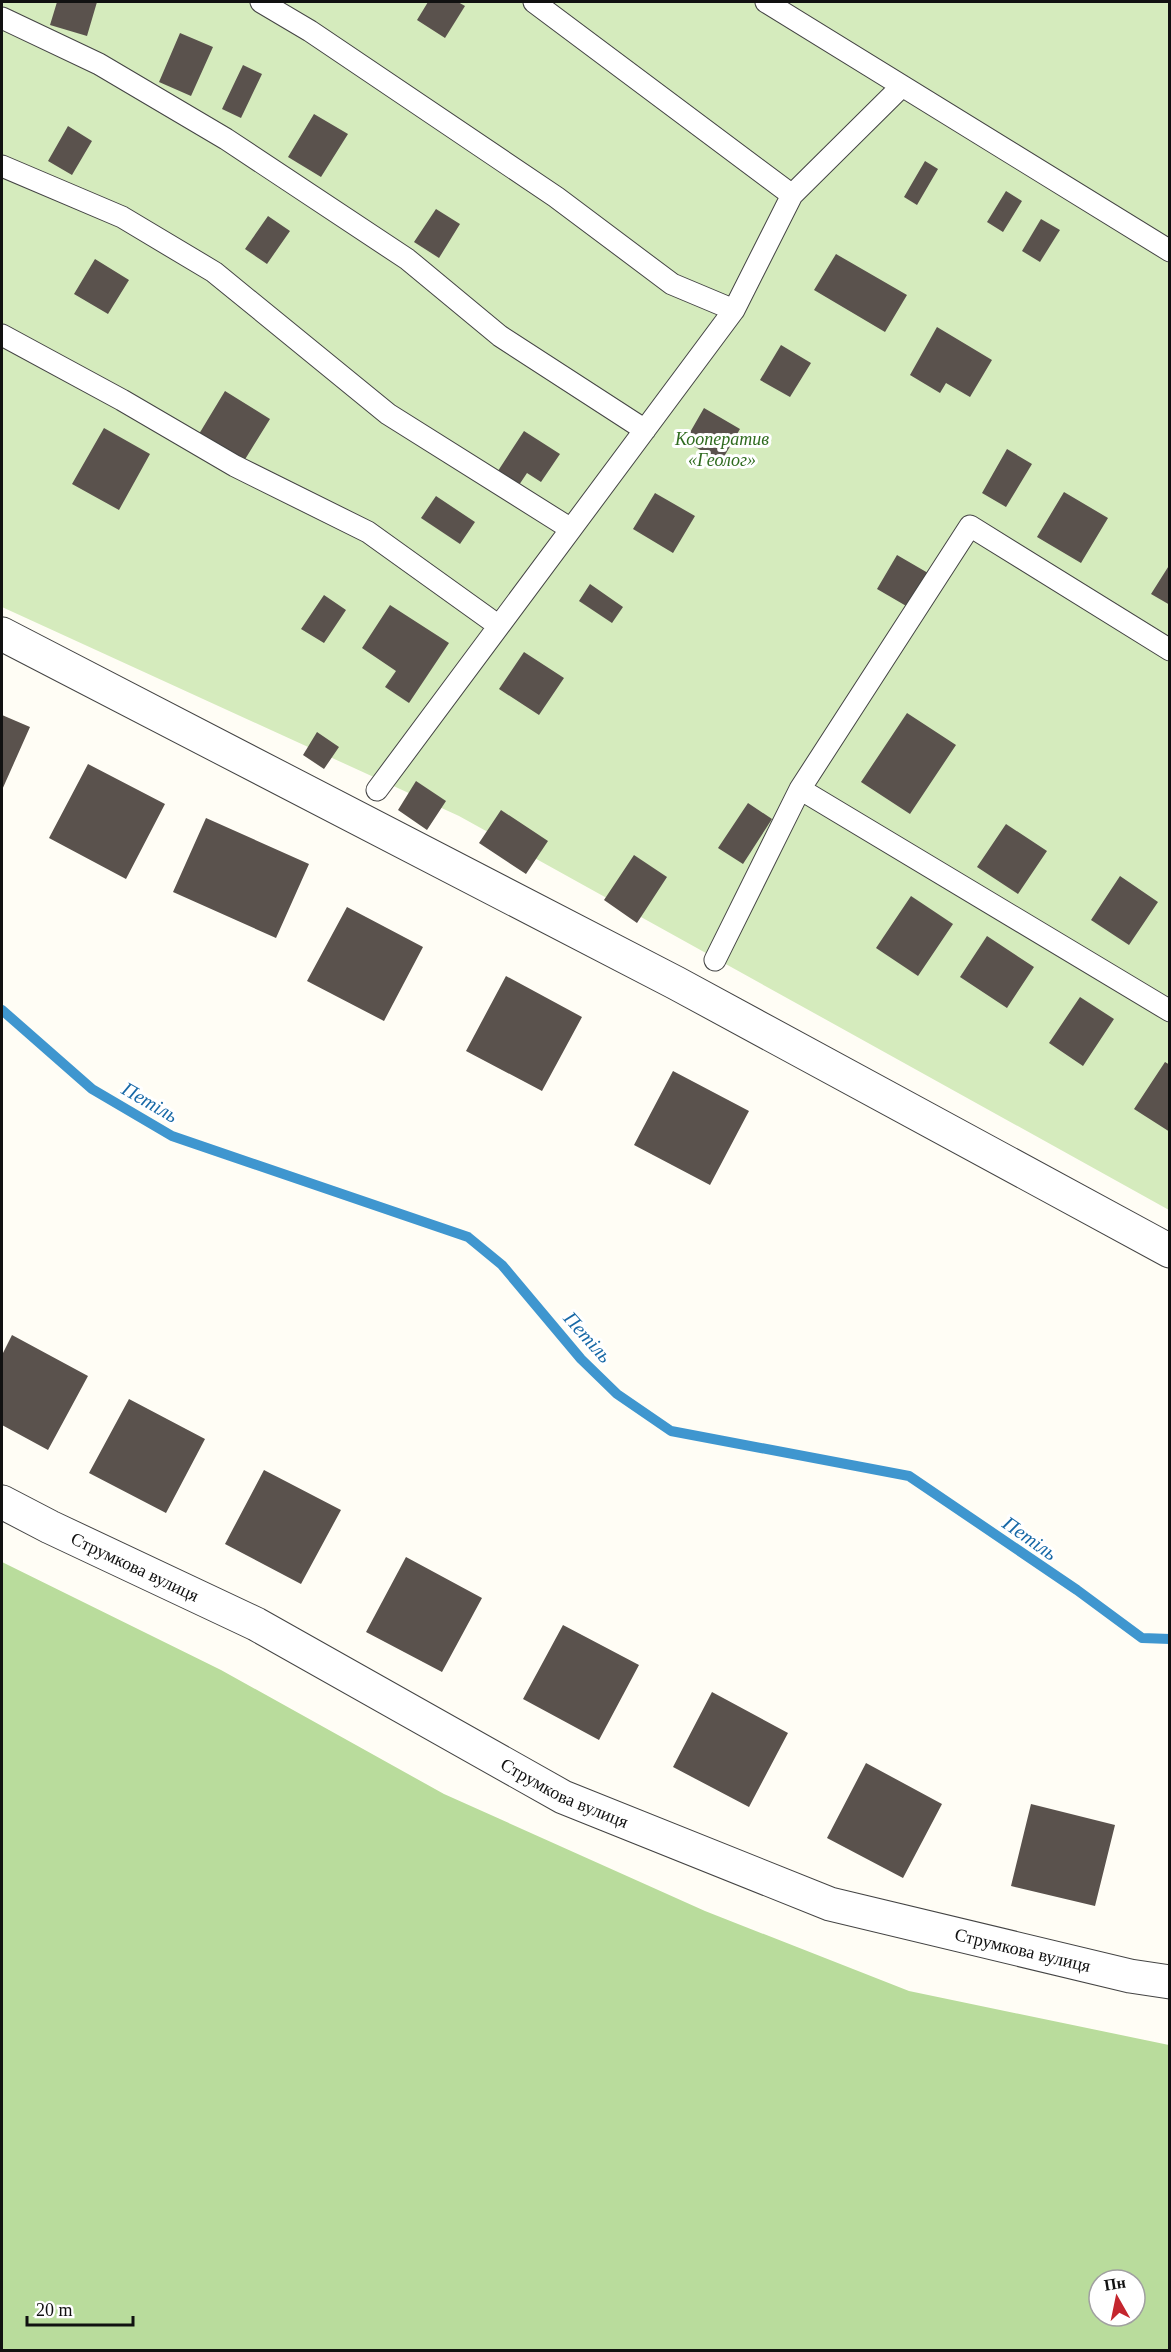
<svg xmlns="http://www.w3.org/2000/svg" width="1171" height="2352" font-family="Georgia,serif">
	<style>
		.green { fill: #d5ebbd }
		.forest { fill: #b9dc9c; fill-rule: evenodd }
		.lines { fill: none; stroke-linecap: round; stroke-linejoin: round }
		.stream { stroke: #3f96cf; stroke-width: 10 }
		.building { fill: #5a524d }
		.service-casing { stroke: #444; stroke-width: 23 }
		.minor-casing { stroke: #444; stroke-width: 35 }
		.service { stroke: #fff; stroke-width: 21 }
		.minor { stroke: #fff; stroke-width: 33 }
		.labels { text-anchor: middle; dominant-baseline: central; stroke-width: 6; stroke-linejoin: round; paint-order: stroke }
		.park-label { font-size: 18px; font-style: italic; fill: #2f6b1f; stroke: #fff }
		.street-label { font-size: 18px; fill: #111; stroke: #fff }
		.water-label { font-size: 20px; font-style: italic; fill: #1768a6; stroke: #fff }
	</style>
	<rect width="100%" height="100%" fill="#fffdf5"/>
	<path class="green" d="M2 2H1169V1210L459 816 2 607Z"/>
	<path class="forest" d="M2 1562 221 1670 444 1794 705 1911 909 1991 1169 2045V2350H2ZM1099 2280H1135V2316H1099Z"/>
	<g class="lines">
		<path class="stream" d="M2 1010 92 1089 172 1136 468 1237 502 1265 581 1359 617 1394 671 1431 909 1476 1077 1590 1142 1638 1170 1639"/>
	</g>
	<path class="building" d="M57 2H97L87 36 50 25Z
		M428 2H458L465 6 445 38 417 20Z
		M180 33 213 47 191 96 159 82Z
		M243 65 262 74 241 118 222 109Z
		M314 114 348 134 321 177 288 157Z
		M68 126 92 141 72 175 48 161Z
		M925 161 938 169 917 205 904 197Z
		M1006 191 1022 201 1003 232 987 222Z
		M436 209 460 224 439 258 414 242Z
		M268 216 290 231 267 264 245 249Z
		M1041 219 1060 230 1040 262 1022 251Z
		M836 254 907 295 885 332 814 290Z
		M95 259 129 280 108 314 74 294Z
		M937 327 992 360 970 397 946 383 940 393 910 375Z
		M781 345 811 363 790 397 760 380Z
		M225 391 270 419 244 461 199 434Z
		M704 408 740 429 721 462 685 441Z
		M104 428 150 454 119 510 72 484Z
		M524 431 560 454 541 482 527 473 517 488 496 474Z
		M1007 449 1032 464 1006 507 982 493Z
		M1064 492 1108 518 1081 563 1037 537Z
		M655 493 695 516 673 553 633 529Z
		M436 496 475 522 460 544 421 518Z
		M897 555 928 573 908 607 877 589Z
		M1170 564V605L1151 594Z
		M590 584 623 607 612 623 579 601Z
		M324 595 346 610 324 643 301 629Z
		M390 605 449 643 409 703 385 687 396 671 362 648Z
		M524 652 564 678 539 715 499 689Z
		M907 713 956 745 910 814 861 782Z
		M2 715 30 727 2 790Z
		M317 732 339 747 324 769 303 755Z
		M88 764 165 804 126 879 49 838Z
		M416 781 446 801 427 830 398 810Z
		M748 803 772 819 743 864 718 848Z
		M501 810 548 841 526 874 479 843Z
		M206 818 309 864 276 938 173 892Z
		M1006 824 1047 851 1018 894 977 867Z
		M634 855 667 877 637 923 604 900Z
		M1120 876 1158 902 1129 945 1091 920Z
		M911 896 953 924 918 976 876 948Z
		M347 907 423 947 384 1021 307 981Z
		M987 936 1034 967 1007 1008 960 977Z
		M506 976 582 1017 542 1091 466 1051Z
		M1080 997 1114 1019 1083 1066 1049 1043Z
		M1165 1062 1170 1065V1132L1134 1109Z
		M673 1071 749 1111 710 1185 634 1145Z
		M12 1335 88 1376 48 1450 2 1425V1355Z
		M129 1399 205 1439 166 1513 89 1473Z
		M264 1470 341 1510 301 1584 225 1544Z
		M406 1557 482 1598 442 1672 366 1632Z
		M563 1625 639 1665 599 1740 523 1699Z
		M712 1692 788 1733 749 1807 673 1767Z
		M866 1763 942 1804 903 1878 827 1838Z
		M1031 1804 1115 1825 1095 1906 1011 1886Z"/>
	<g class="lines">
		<defs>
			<path id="service" d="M261 2 310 31 556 197 672 284 734 310
				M534 2 792 195
				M766 2 1170 251
				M2 18 99 64 226 139 407 259 500 336 645 430
				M2 166 122 217 214 272 388 414 571 529
				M2 335 122 400 235 466 368 532 499 626
				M800 789 1170 1011
				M377 790 734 310 792 195 902 86
				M715 960 800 789 970 526 1170 650"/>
			<g id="minor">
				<path d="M2 634 676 983 1170 1251"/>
				<path id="s1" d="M2 1502 50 1527 256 1624 563 1797 830 1904 1130 1976 1170 1982"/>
			</g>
		</defs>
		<use href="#service" class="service-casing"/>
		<use href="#minor" class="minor-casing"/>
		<use href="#service" class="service"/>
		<use href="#minor" class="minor"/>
	</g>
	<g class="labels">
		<g class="park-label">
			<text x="722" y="439">Кооператив<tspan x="722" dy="21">«Геолог»</tspan></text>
		</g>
		<g class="street-label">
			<text stroke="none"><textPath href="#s1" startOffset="148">Струмкова вулиця</textPath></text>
			<text stroke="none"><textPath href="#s1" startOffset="634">Струмкова вулиця</textPath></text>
			<text stroke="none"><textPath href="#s1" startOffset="1120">Струмкова вулиця</textPath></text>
		</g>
		<g class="water-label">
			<text transform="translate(150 1102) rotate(30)">Петіль</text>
			<text transform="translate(588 1337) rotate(48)">Петіль</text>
			<text transform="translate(1030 1538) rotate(35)">Петіль</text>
		</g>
	</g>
	<rect width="1171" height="2352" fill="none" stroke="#111111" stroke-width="6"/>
	<g transform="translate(1117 2298) rotate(351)"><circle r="28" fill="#ffffff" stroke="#a0a0a0" stroke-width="1.5"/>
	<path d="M0-4.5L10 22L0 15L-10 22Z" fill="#c4262e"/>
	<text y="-9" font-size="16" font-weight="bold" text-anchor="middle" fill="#111111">Пн</text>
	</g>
	<path d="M27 2316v9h106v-9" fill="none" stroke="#111111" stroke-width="3"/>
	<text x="36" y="2316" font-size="18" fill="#111111" stroke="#ffffff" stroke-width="4.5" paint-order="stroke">20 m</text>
</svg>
